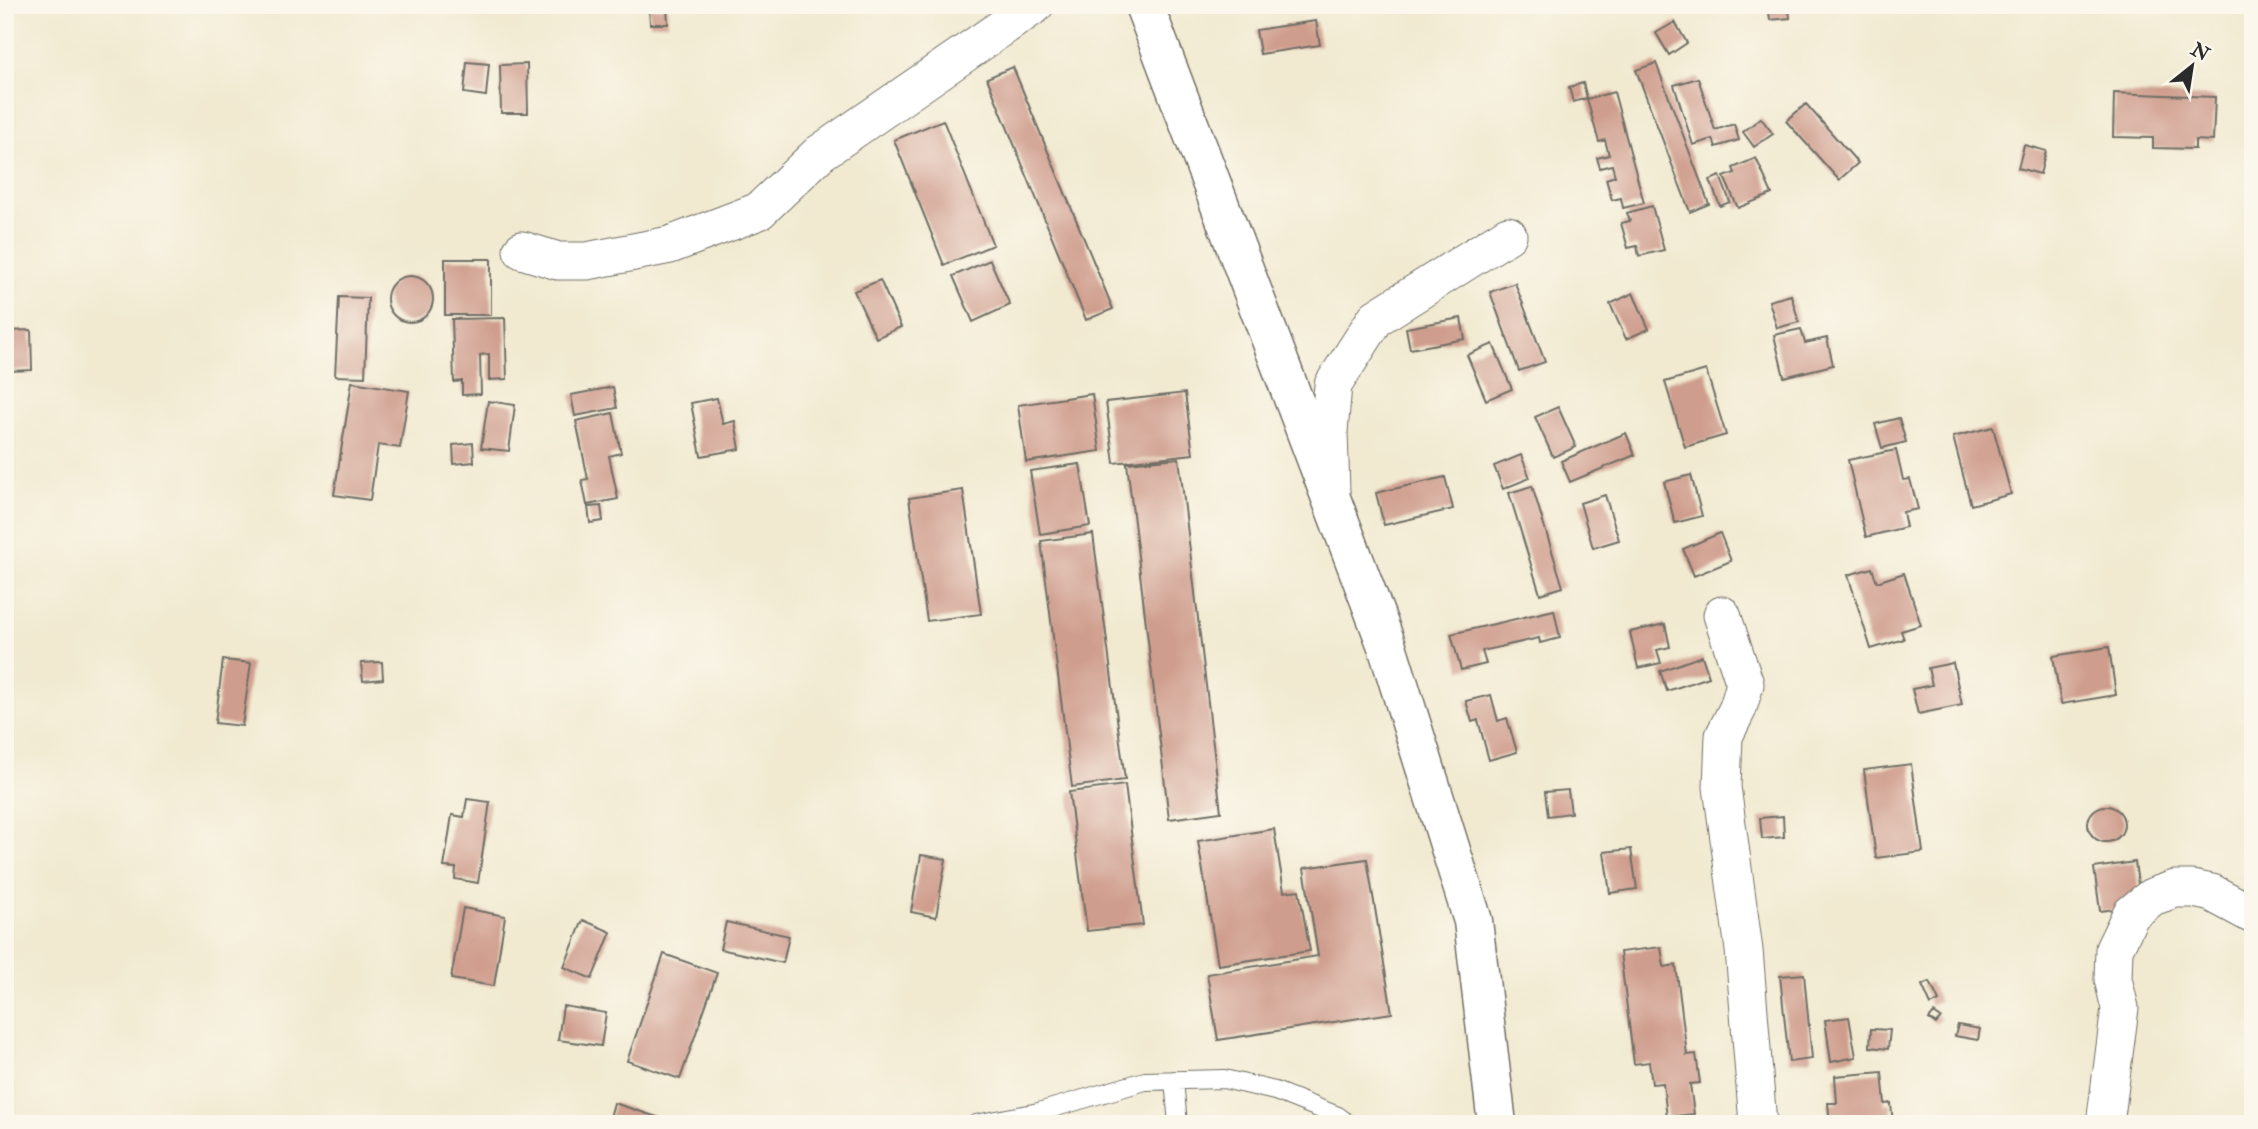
<svg xmlns="http://www.w3.org/2000/svg" width="2258" height="1129" font-family="'IM FELL Double Pica',serif">
	<style>
		.building { fill: #cf9d8d }
		.lines { fill: none; stroke-linecap: round; stroke-linejoin: round }
		.service-casing { stroke: #706e65; stroke-width: 20 }
		.minor-casing { stroke: #706e65; stroke-width: 39 }
		.secondary-casing { stroke: #706e65; stroke-width: 41 }
		.service { stroke: #fff; stroke-width: 18 }
		.minor { stroke: #fff; stroke-width: 37 }
		.secondary { stroke: #fff; stroke-width: 38 }
	</style>
	<rect width="100%" height="100%" fill="#fbf7ec"/>
	<filter id="ink" filterUnits="userSpaceOnUse"><feTurbulence type="fractalNoise" baseFrequency=".0143" numOctaves="2"/><feDisplacementMap in="SourceGraphic" scale="14" xChannelSelector="R" yChannelSelector="G"/><feConvolveMatrix kernelMatrix="1 2 1 2 8 2 1 2 1" color-interpolation-filters="sRGB"/></filter>
	<filter id="wash" filterUnits="userSpaceOnUse"><feTurbulence type="fractalNoise" baseFrequency=".00686" numOctaves="4" result="noise"/><feDisplacementMap in="SourceGraphic" scale="28" xChannelSelector="R" yChannelSelector="G"/><feGaussianBlur stdDeviation="1.57" result="paint"/><feColorMatrix in="noise" values="0 0 0 0 0 0 0 0 0 0 0 0 0 0 0 0 0 1.4 0 .05"/><feComposite in="paint" operator="in"/></filter>
	<g filter="url(#wash)">
		<rect width="100%" height="100%" fill="#f1ead1"/>
		<g id="blocks">
			<path class="building" d="M1729 5H1758L1755 9 1746 13 1737 11Z
				M1768 5H1799L1800 10H1789L1790 18 1770 20Z
				M667 7 668 24H650L649 8Z
				M1316 21 1320 45 1260 54 1256 30Z
				M1675 22 1687 43 1669 55 1656 33Z
				M467 62 489 64 486 96 464 93Z
				M1656 63 1709 204 1690 212 1636 70Z
				M527 64 528 113H501L500 65Z
				M1013 67 1113 309 1086 320 987 78Z
				M1698 78 1715 130 1734 124 1739 140 1716 147 1713 139 1693 145 1674 85Z
				M1583 83 1587 98 1573 102 1569 87Z
				M1614 92 1644 203 1623 208 1621 198 1612 200 1606 179 1615 176 1612 165 1600 168 1597 158 1609 155 1605 140 1599 142 1587 99Z
				M2114 93 2215 97 2213 141 2195 140V149L2153 148V138L2113 137Z
				M1806 104 1858 163 1839 180 1786 121Z
				M1761 118 1773 134 1754 147 1743 132Z
				M943 120 993 245 944 265 894 140Z
				M2024 145 2046 151 2040 174 2018 168Z
				M1756 158 1772 194 1738 208 1724 177 1735 173 1733 168Z
				M1720 176 1730 202 1720 206 1710 180Z
				M1652 206 1664 250 1639 256 1637 246 1628 248 1621 223 1630 221 1627 213Z
				M445 259H491V315H445Z
				M990 260 1010 305 973 322 953 276Z
				M387 299a23 23 0 1 1 46 0a23 23 0 1 1-46 0Z
				M880 280 901 327 876 338 854 291Z
				M1515 283 1545 362 1519 371 1490 292Z
				M1633 293 1649 329 1626 339 1610 304Z
				M1791 295 1799 322 1777 328 1769 301Z
				M339 297 368 298 365 377 335 376Z
				M505 318 507 379 489 380V354L480 355 481 394 462 395V381L454 382 452 319Z
				M1461 318 1465 339 1410 349 1406 328Z
				M1801 329 1805 343 1827 338 1833 365 1784 377 1774 335Z
				M31 330 32 370 9 371V331Z
				M1493 344 1512 389 1486 400 1467 355Z
				M1706 370 1726 435 1685 447 1665 382Z
				M352 382 409 391 400 448 378 445 370 500 334 495Z
				M613 387 617 408 575 416 571 395Z
				M1185 393 1193 454 1114 463 1106 402Z
				M1092 394 1100 451 1026 462 1018 405Z
				M717 398 723 424 735 421 740 449 701 456 691 403Z
				M488 401 515 405 509 451 481 448Z
				M1558 407 1576 447 1553 457 1535 417Z
				M613 413 621 453 609 456 618 499 587 505 582 480 588 479 576 421Z
				M1899 418 1906 442 1882 448 1875 424Z
				M1993 427 2011 494 1971 505 1953 437Z
				M1626 433 1635 455 1570 482 1561 461Z
				M473 443 474 462 454 464 453 445Z
				M1896 450 1903 480 1910 479 1918 509 1903 512 1906 527 1866 537 1848 460Z
				M1521 455 1530 478 1503 489 1494 466Z
				M1179 458 1221 812 1169 819 1127 463Z
				M1080 464 1090 526 1040 534 1030 471Z
				M1691 475 1702 516 1675 523 1664 482Z
				M1445 477 1453 509 1384 525 1376 493Z
				M1532 486 1563 587 1540 594 1509 493Z
				M963 490 981 614 927 621 909 498Z
				M1605 495 1619 540 1593 548 1580 503Z
				M601 506 603 521 590 523 588 507Z
				M1720 533 1731 561 1694 576 1683 549Z
				M1093 534 1125 780 1072 787 1041 541Z
				M1872 568 1877 582 1904 573 1921 625 1901 631 1904 639 1871 649 1848 575Z
				M1554 610 1560 638 1540 643 1539 638 1482 651 1486 664 1461 670 1451 634Z
				M1665 624 1670 647 1657 650 1661 663 1638 668 1630 632Z
				M2109 647 2116 695 2061 704 2053 656Z
				M1702 656 1709 677 1667 691 1660 671Z
				M223 660 251 663 242 726 215 723Z
				M382 662 383 679 363 681 361 663Z
				M1953 663 1962 705 1918 714 1912 689 1932 685 1928 668Z
				M1491 695 1498 721 1507 718 1517 752 1489 760 1478 720 1472 722 1466 701Z
				M1911 764 1923 852 1876 858 1864 770Z
				M1125 785 1143 925 1087 931 1069 792Z
				M1568 790 1571 813 1548 816 1545 792Z
				M467 799 490 802 478 883 455 879 456 868 444 867 452 815 464 817Z
				M2088 824a18 18 0 1 1 36 0a18 18 0 1 1-36 0Z
				M1783 816 1784 837 1762 839 1760 818Z
				M1274 829 1284 892 1299 890 1310 951 1218 965 1198 841Z
				M1631 849 1637 889 1610 893 1604 852Z
				M921 855 946 859 936 917 911 912Z
				M1367 859 1392 1013 1218 1040 1207 974 1318 956 1304 868Z
				M2135 862 2141 906 2100 911 2094 868Z
				M463 908 505 916 494 986 451 979Z
				M583 920 611 932 592 979 564 967Z
				M726 922 789 936 783 963 720 949Z
				M1661 947 1664 967 1676 965 1687 1055 1696 1054 1700 1083 1690 1084 1694 1114 1667 1117 1663 1083 1652 1084 1649 1062 1634 1064 1620 952Z
				M664 954 717 973 680 1079 627 1061Z
				M1804 974 1812 1059 1789 1062 1780 976Z
				M1930 982 1939 1001 1931 1005 1922 985Z
				M563 1006 606 1013 601 1046 558 1040Z
				M1934 1013 1941 1018 1936 1024 1929 1019Z
				M1849 1017 1856 1057 1831 1062 1825 1020Z
				M1958 1025 1980 1029 1978 1040 1955 1036Z
				M1871 1029 1890 1030 1888 1049 1870 1047Z
				M1882 1072 1885 1104 1891 1103 1893 1124H1830L1828 1103H1837L1835 1076Z
				M614 1103 660 1118 658 1124H608Z"/>
		</g>
	</g>
	<g filter="url(#ink)">
		<use href="#blocks" fill-opacity="0" stroke="#706e65" stroke-width="2"/>
		<g class="lines">
			<defs>
				<path id="service" d="M1174 1080 1178 1124
					M976 1124 1039 1112 1145 1081 1224 1079 1275 1091 1338 1116 1348 1124"/>
				<path id="minor" d="M522 250 558 261H587L670 245 759 211 820 153 1035 5
					M1331 491 1329 432 1333 385 1376 318 1508 235
					M1722 615 1745 684 1738 708 1724 736 1722 787 1744 950 1758 1124
					M2105 1124 2120 1008 2113 979 2114 949 2131 914 2152 897 2175 889H2193L2212 893 2253 915"/>
				<path id="secondary" d="M1144 5 1387 646 1473 921 1497 1124"/>
			</defs>
			<use href="#service" class="service-casing"/>
			<use href="#minor" class="minor-casing"/>
			<use href="#secondary" class="secondary-casing"/>
			<use href="#service" class="service"/>
			<use href="#minor" class="minor"/>
			<use href="#secondary" class="secondary"/>
		</g>
	</g>
	<rect width="2258" height="1129" fill="none" stroke="#fbf7ec" stroke-width="28"/>
	<g transform="translate(2192 66) rotate(30)" stroke="#fbf7ec" stroke-width="5" paint-order="stroke">
	<path d="M0-5L12 26L0 18L-12 26Z" fill="#2b2b2b"/>
	<text y="-10" font-size="19" font-weight="bold" text-anchor="middle" fill="#2b2b2b">N</text>
	</g>
</svg>
